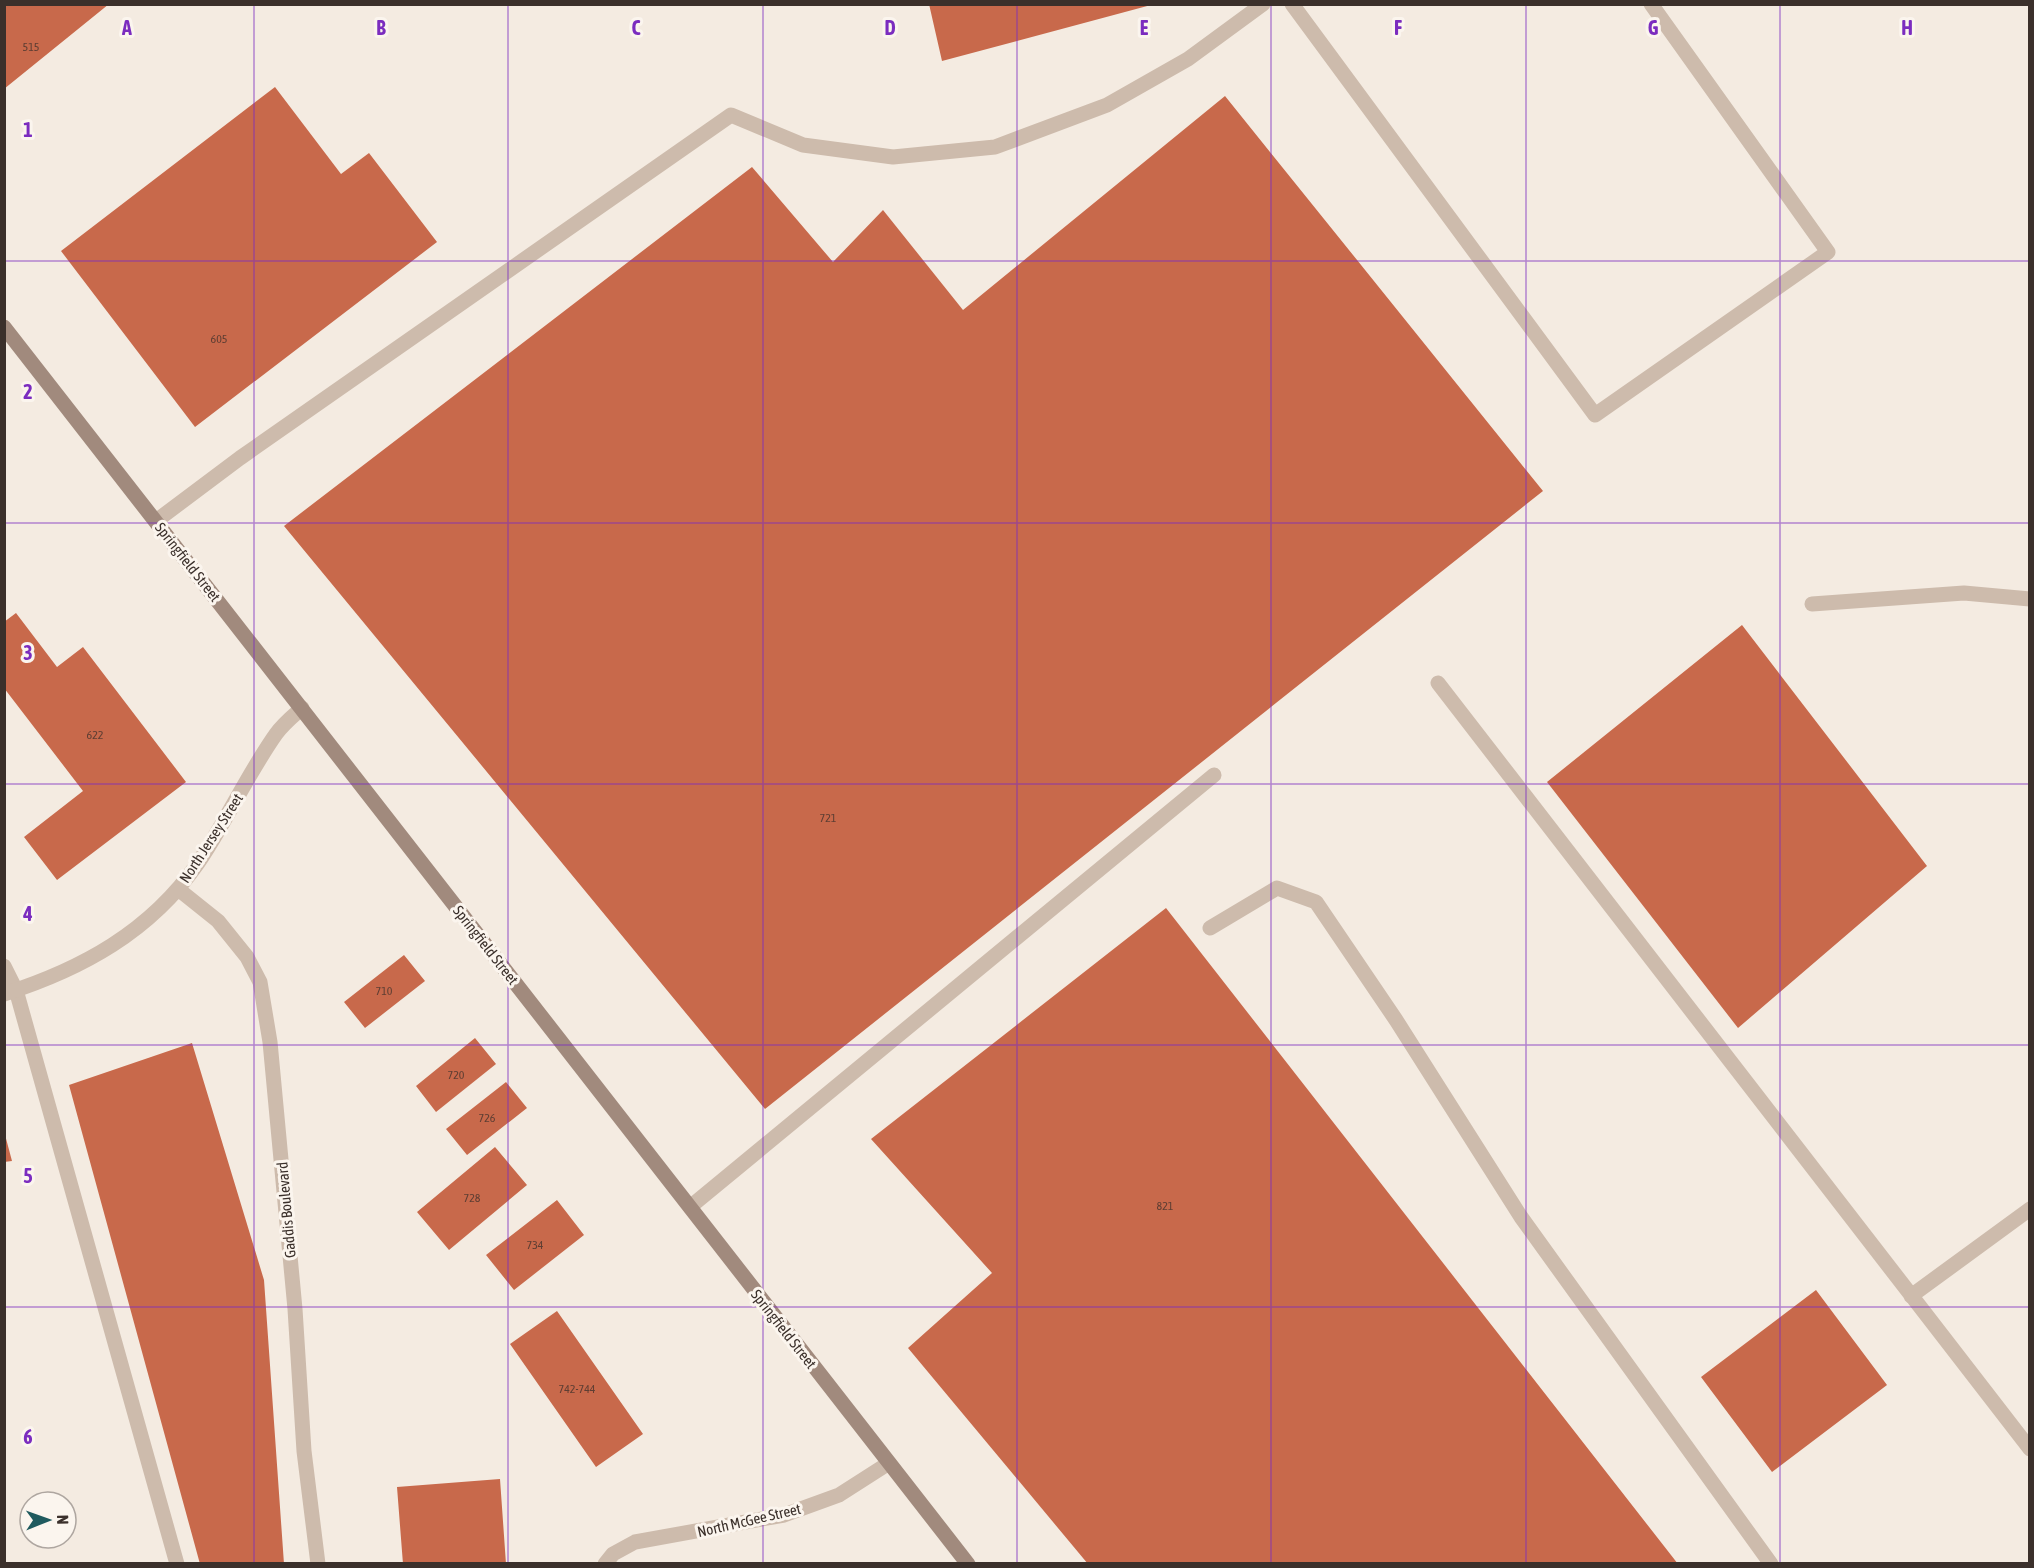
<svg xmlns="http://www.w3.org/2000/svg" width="2034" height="1568" font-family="'Asap Condensed',sans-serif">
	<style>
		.building { fill: #c8694b }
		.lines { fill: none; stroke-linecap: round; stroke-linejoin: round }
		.service { stroke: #cdbbac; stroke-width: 15 }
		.minor { stroke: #cdbbac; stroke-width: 15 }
		.secondary { stroke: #a18a7d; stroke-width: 15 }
		.grid { fill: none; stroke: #7b2cbf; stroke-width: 1.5; stroke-opacity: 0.55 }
		.labels { text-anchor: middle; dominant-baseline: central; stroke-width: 6; stroke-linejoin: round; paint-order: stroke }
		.number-label { font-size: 12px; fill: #5e3e33 }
		.street-label { font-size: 15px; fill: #3b302b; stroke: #fbf5ee }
		.grid-label { font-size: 20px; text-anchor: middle; font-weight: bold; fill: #7b2cbf; stroke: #fbf5ee; stroke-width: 6; stroke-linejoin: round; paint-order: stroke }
	</style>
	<rect width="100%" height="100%" fill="#f4ebe1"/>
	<path class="building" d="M4 4H109L4 89Z
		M929 4H1151V5L942 61Z
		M275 87 341 174 369 153 437 242 195 427 61 251Z
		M1225 96 1543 491 765 1109 284 526 752 167 833 262 883 210 963 310Z
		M16 613 57 667 83 647 186 782 57 880 24 837 83 791 4 688V622Z
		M1742 625 1927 866 1738 1028 1547 782Z
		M1166 908 1678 1564H1088L908 1348 992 1273 871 1139Z
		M404 955 425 981 365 1028 344 1002Z
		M475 1038 496 1064 436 1112 416 1086Z
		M192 1043 264 1280 284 1564H200L69 1085Z
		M506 1082 527 1108 467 1155 446 1129Z
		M4 1131 12 1161 4 1162Z
		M495 1147 527 1185 449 1250 417 1212Z
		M557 1200 584 1235 514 1290 486 1255Z
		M1816 1290 1887 1385 1772 1472 1701 1377Z
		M557 1311 643 1434 596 1467 510 1344Z
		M500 1479 506 1564H403L397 1487Z"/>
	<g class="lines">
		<path class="service" d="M1292 4 1595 415 1828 252 1651 4
			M156 521 240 458 731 115 803 145 893 157 995 147 1107 105 1188 59 1263 4
			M1812 604 1964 593 2030 599
			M1438 683 2030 1449
			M1210 928 1277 888 1316 902 1396 1020 1521 1217 1771 1564
			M4 966 16 990 177 1564
			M690 1207 1214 775
			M1911 1296 2030 1209"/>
		<path class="minor" d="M178 889 218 921 247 957 260 982 270 1042 295 1309 304 1451 318 1564
			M4 994C82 969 150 932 198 863 226 822 247 775 276 734 283 724 293 716 302 708
			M605 1564 613 1554 635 1542 784 1515 839 1495 889 1463"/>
		<path class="secondary" d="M4 327 968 1564"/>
	</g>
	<path class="grid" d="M254 4V1564M508 4V1564M763 4V1564M1017 4V1564M1271 4V1564M1526 4V1564M1780 4V1564M4 261H2030M4 523H2030M4 784H2030M4 1045H2030M4 1307H2030"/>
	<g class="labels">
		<g class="number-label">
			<text x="31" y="47">515</text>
			<text x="219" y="339">605</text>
			<text x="95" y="735">622</text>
			<text x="828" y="818">721</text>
			<text x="384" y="991">710</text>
			<text x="456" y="1075">720</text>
			<text x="487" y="1118">726</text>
			<text x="472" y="1198">728</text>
			<text x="1165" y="1206">821</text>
			<text x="535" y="1245">734</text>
			<text x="577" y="1389">742-744</text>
		</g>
		<g class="street-label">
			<text transform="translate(188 562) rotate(52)">Springfield Street</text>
			<text transform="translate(211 838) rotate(-57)">North Jersey Street</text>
			<text transform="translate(486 945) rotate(52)">Springfield Street</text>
			<text transform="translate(286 1210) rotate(-95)">Gaddis Boulevard</text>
			<text transform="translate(784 1329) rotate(52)">Springfield Street</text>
			<text transform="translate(749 1520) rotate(-13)">North McGee Street</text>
		</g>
	</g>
	<g class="grid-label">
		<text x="127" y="35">A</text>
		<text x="381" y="35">B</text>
		<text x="636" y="35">C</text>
		<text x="890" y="35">D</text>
		<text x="1144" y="35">E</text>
		<text x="1398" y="35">F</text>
		<text x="1653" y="35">G</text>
		<text x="1907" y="35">H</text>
		<text x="28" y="137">1</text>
		<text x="28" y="399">2</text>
		<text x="28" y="660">3</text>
		<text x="28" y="921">4</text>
		<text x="28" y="1183">5</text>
		<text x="28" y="1444">6</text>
	</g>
	<rect width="2034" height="1568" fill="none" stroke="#3b302b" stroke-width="12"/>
	<g transform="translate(48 1520) rotate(89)"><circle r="28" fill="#fbf5ee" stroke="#aea6a0" stroke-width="1.5"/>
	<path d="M0-4.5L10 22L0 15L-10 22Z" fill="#1f5a5e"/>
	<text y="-9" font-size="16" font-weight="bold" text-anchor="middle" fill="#3b302b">N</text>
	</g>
</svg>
